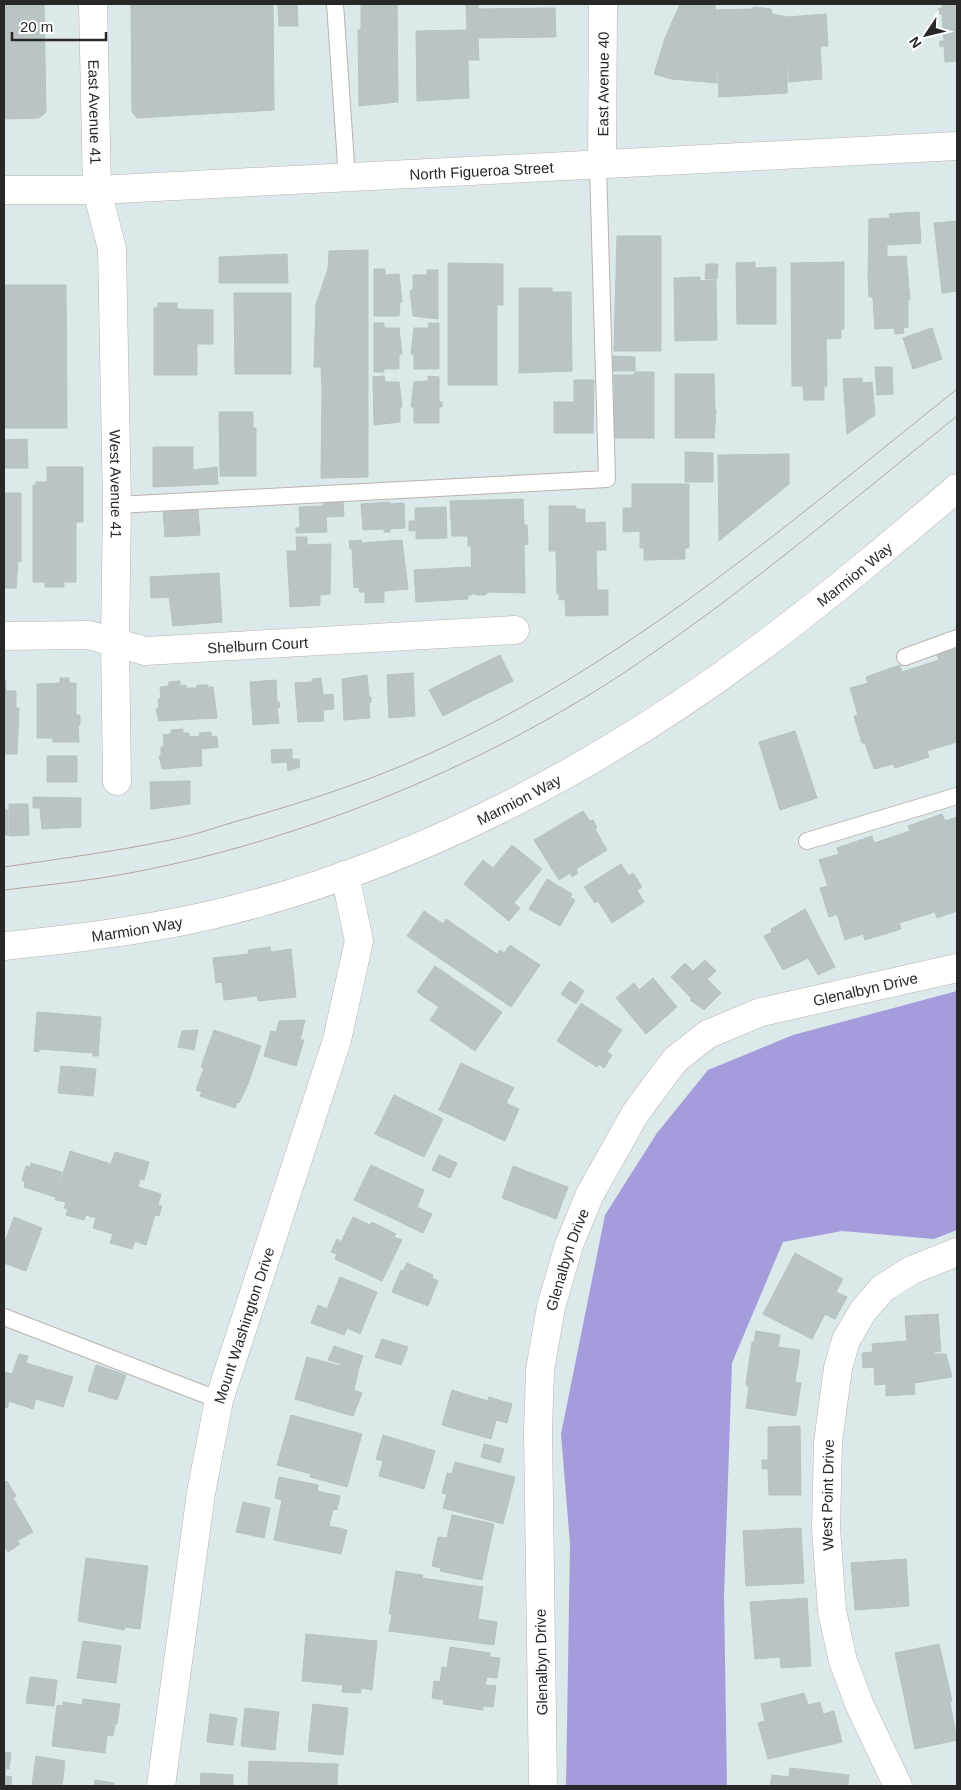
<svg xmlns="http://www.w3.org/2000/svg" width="961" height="1790" font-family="Arial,sans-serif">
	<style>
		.green { fill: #a59cdc }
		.building { fill: #bbc4c5; stroke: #b5c3c5 }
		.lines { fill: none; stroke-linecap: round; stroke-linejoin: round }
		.lane-casing { stroke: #bbb2af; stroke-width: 18 }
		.street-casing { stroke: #bbb2af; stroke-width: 29 }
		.secondary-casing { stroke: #bbb2af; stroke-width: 29 }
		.lane { stroke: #fff; stroke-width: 16 }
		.street { stroke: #fff; stroke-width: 28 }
		.secondary { stroke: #fff; stroke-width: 28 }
		.tram { stroke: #b1a59f; stroke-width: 1 }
		.labels { text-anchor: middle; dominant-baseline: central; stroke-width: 4.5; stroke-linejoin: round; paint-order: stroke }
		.street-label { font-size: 15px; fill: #282828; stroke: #fff }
	</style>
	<rect width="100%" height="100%" fill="#dbe9ea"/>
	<path class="green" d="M957 991V1230L934 1239 842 1231 783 1242 732 1363 724 1595 727 1786H566L570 1544 561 1434 605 1215 657 1133 708 1070 793 1035Z"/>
	<path class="building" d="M4 4H44L46 112 39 118 4 119Z
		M131 4H273L274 110 137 118 132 112Z
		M278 4H297L298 26H279Z
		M361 4H397L398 102 359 106 358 30H361Z
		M466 4H478V9L555 8 556 37 478 38 479 60H468Z
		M680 4H715L717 83 672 79 654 74 665 38Z
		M942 4H957V61L945 62 944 46 940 47V41H944L942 14H939L938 9 942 8Z
		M753 7 771 9 772 14 788 17 787 93 719 97 715 10 754 9Z
		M826 14 828 46H820L822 79 789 82 788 17Z
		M467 30 469 98 417 101 416 31Z
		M919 212 921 243 887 245V257L906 256 910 300H908V327L903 328 904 333 895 334 894 328 875 329 873 297H869L868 278 869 219 890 218 889 214Z
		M957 221V291L942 293 934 223Z
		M617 236H661V351H614Z
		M368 250V477L321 478 322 388 321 367H314L316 304 328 269 329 251Z
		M287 254 288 283H219V257Z
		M755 262V268L776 267V324H737L736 263Z
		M844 262V329H841V338L826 339 827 386H824V400H804L803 386H792L791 263Z
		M448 263 503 264V305H497V385H448Z
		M706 264H718L717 279H705Z
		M374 269H385V275L399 274 402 302H400L399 316H374Z
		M427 270H438V319L413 316 410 290H413V275H427Z
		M700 277V281L716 280 717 340 675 341 674 278Z
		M4 285H66L67 428H4Z
		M519 288H552V292H571L572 371 519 373Z
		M234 293H291V374H235Z
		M158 303H177V309L213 310V344H197V375H154V308H158Z
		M374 323H384V328H399L402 354H399V369H384V372H374Z
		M428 323H439V369H414V354H411L414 328H429Z
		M932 328 942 359 913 369 903 338Z
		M613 356 635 357V371H613Z
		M875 367H892L893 394 877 395Z
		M635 372H654V438H614V375H634Z
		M675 374H714L715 410H716L714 438H675Z
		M384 376 385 382H399L402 407H400V422L374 425 373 377Z
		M428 376 439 377V402H442V407H439V423H414V407H411L414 382 428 381Z
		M862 378V383L872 382 875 415 847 434 843 379Z
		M574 380H594L593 433H554V402H574Z
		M219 412H253V428H256V476H220Z
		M27 439 28 468H5L4 440Z
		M153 447H193V470L217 467 218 484 153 487Z
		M685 452 713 453V482H685Z
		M789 454V484L719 541 718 455Z
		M47 467H83V522H76V582H64V587H45V582H33V485H36V482H47Z
		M632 484H689V548H685V559L644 560V548H640V531L623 532V508H632Z
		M4 493H21V562L18 561 16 588H4Z
		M523 499 524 525H527L528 544 524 545 525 593 488 592 485 595H478L472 593 471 546H468V536H452L450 501Z
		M343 500 344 516 326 517 327 532 296 533V528H300L299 507 324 506 323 501Z
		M390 502V504L404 503 405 528 390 529V532H384V529L363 530 361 504Z
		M549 506H576V509H585V523L605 522 606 550H596L597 590H608V615L566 616 565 599 559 600V593L557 594 556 551H549Z
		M446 507 447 538 416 539V530L409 531V521H415V508Z
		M198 508 200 535 165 537 163 510Z
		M296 537H307V545L331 544 330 594 320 595V605L290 607 287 551H297Z
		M361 540 362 543 402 540 408 589 384 591V602L365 603V592H359V587L354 588 352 548 350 549 349 541Z
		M470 567 472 595H468V599L416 602 414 570Z
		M219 573 222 622 173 626 169 597 151 598 150 577Z
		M957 648V742L927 751 929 757 895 768 893 764 874 769 865 743H862L854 716 858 715 850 688 868 683 866 677 900 665 902 672 939 660 937 655Z
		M500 655 513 681 476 699 463 673Z
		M413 673 415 716 389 718 387 675Z
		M463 673 476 699 443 716 429 690Z
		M367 675 369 697H371V702L369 703 370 718 344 720 342 679Z
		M60 678H69V683H76V715H80V725L76 727H78L79 742H53V738H37V684L60 683Z
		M321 678 323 695 333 694 334 709 323 710 324 721 298 722 295 683 312 682V679Z
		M276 680 277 702H279L280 707 277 708 279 723 253 725 250 682Z
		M4 681H6V691H16V708H19L17 754H4Z
		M180 681V686L186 685V688H197V685H208V687H213L217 718 159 721 156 709H159L158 699H161L160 687 168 686 169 682Z
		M183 729V733H189V737L200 736 199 733 211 732V736L217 737 218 747 201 749 202 766 162 769 159 756H161V747L164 746 163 735 171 734V730Z
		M795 731 817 798 780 810 759 742Z
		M292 749V759H299L300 767 288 771 287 762 272 763 271 750Z
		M47 756H77V782H47Z
		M190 781V804L151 809 150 782Z
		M33 797 81 798V827L42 829 40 808H33Z
		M9 804H28L29 835 9 836Z
		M4 810H8V835H4Z
		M583 811 590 821 593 820 597 828 595 829 607 850 576 869 578 873 572 877 570 873 559 880 534 840Z
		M942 814 945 821 957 817V911L937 918 935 912 899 923 901 929 865 940 863 934 845 940 837 914 829 917 820 888 828 886 819 860 839 854 837 848 872 836 874 843 910 831 908 826Z
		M512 845 542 869 514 903 520 908 509 921 464 884 483 860 493 868Z
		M621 864 629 876 633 873 642 887 637 890 644 902 612 923 598 901 595 903 584 887Z
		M547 879 572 894 570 897 575 900 560 926 529 909Z
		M805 909 835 967 818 975 808 958 783 970 764 936 772 932 771 929Z
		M424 911 443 924 446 919 497 954 500 950 504 953 510 945 540 965 511 1007 407 936Z
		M270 947 271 952 291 949 296 997 258 1001 257 996 224 1000 222 982 216 983 213 958 249 954 248 950Z
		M705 960 716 971 707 979 721 993 704 1010 690 1000 692 999 671 977 685 963 693 971Z
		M435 966 502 1012 475 1051 430 1020 439 1007 417 992Z
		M653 978 677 1007 646 1034 616 998 634 983 639 990Z
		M570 981 584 991 576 1004 561 994Z
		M581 1003 622 1030 607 1052 612 1055 604 1068 598 1064 597 1067 557 1041Z
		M37 1012 101 1017 98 1056H93V1053L39 1049V1052L34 1051Z
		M305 1020 300 1040H304L296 1066 264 1056 271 1031 276 1032 279 1021Z
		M198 1030 194 1050 178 1047 182 1031Z
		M214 1030 261 1046 248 1084 239 1103 237 1102 235 1108 200 1096 202 1092 196 1090 204 1068 201 1067Z
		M461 1063 514 1088 506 1103 519 1109 505 1141 439 1110Z
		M61 1066 96 1069 93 1096 58 1093Z
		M394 1095 443 1119 424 1157 375 1134Z
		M70 1151 111 1164 115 1152 149 1162 144 1180 140 1179 138 1187 161 1194 158 1205 162 1206 159 1216 155 1215 146 1245 135 1241 132 1249 110 1243 113 1234 93 1228 96 1218 86 1215 84 1220 66 1215 68 1209 64 1208 66 1202 55 1200Z
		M439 1155 457 1163 450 1178 432 1170Z
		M31 1163 62 1172 55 1197 24 1187 25 1182 22 1180 26 1166 30 1167Z
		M371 1165 424 1190 417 1207 432 1214 423 1233 354 1200Z
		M513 1166 568 1187 556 1219 502 1198Z
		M14 1217 42 1228 26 1271 4 1263V1244Z
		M353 1217 370 1225 372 1222 396 1234 394 1237 402 1240 382 1281 335 1259 337 1254 331 1252 337 1239 341 1242Z
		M795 1253 843 1279 836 1292 847 1297 835 1319 825 1314 812 1339 763 1314Z
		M407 1263 433 1275 432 1278 438 1281 428 1306 392 1292 401 1270 403 1271Z
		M340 1277 377 1292 360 1334 347 1328 344 1335 311 1323 318 1305 327 1309Z
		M938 1314 941 1351 934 1352V1354H946L952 1377 914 1383 915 1394 886 1396V1384L875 1385 874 1367 863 1368 862 1353 873 1352 872 1344 907 1341 905 1316Z
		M756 1331 780 1335 778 1347 800 1350 795 1382 801 1383 796 1416 746 1408 749 1388 746 1384 752 1342H754Z
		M382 1339 408 1347 401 1365 375 1357Z
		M334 1346 363 1356 358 1371 353 1370 358 1372 354 1390 362 1393 353 1416 295 1399 307 1357 340 1366 341 1364 328 1360Z
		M19 1354 28 1356 26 1363 73 1377 63 1407 36 1399 33 1409 9 1401 7 1408 4 1407V1372L12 1374Z
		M96 1365 126 1375 117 1400 88 1391Z
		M452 1390 488 1401 489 1397 512 1404 507 1423 496 1420 491 1439 442 1425Z
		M291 1415 362 1434 347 1487 310 1477 311 1474 277 1465Z
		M800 1426 801 1495H769L768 1469H762V1460H768V1427Z
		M383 1435 435 1451 424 1489 379 1476 383 1461 376 1459Z
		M484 1444 504 1449 500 1463 481 1457Z
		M455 1462 515 1477 503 1524 443 1508 447 1494 442 1493 447 1473 452 1474Z
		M279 1477 318 1485 317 1491 340 1496 337 1510 333 1509 329 1526 347 1530 341 1554 274 1540 282 1500 275 1498Z
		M7 1481 16 1496 13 1498 33 1532 17 1541 20 1544 8 1552 6 1548 4 1549V1483Z
		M243 1502 270 1508 264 1538 236 1532Z
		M452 1515 494 1524 482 1580 440 1571 441 1568 432 1566 438 1537 447 1538Z
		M801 1528 804 1583 746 1586 743 1531Z
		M86 1558 148 1566 140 1629 125 1627 124 1630 78 1621Z
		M906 1559 909 1606 855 1610 851 1563Z
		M396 1571 423 1575 422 1578 483 1587 478 1619 497 1622 494 1645 389 1631 392 1614H389Z
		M807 1598 811 1666 781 1668 780 1657 755 1659 750 1602Z
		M306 1634 377 1641 372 1690 361 1688V1693L342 1692 343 1685 302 1681Z
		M83 1641 121 1646 116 1683 77 1678Z
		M939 1644 952 1701 950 1702 957 1740 915 1749 895 1653Z
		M450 1647 490 1653V1657L500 1658 497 1678 487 1677 485 1685 496 1686 493 1707 483 1706V1710L443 1704 444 1700 432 1698 434 1681 440 1682 442 1667 447 1668Z
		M30 1677 57 1680 54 1706 26 1703Z
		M804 1693 808 1705 820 1702 823 1714 834 1711 842 1742 768 1759 758 1723 765 1721 761 1704Z
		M83 1699 120 1704 117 1724H115L113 1736 107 1735 105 1753 52 1746 57 1705 63 1706V1702L82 1705Z
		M313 1704 348 1708 343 1755 308 1751Z
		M245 1708 279 1712 275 1750 241 1746Z
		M210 1714 237 1718 233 1745 207 1742Z
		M4 1752 11 1753 9 1769 6 1768 5 1776 12 1777 11 1786H4Z
		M36 1756 65 1761 62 1786 32 1785Z
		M249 1761 338 1764 337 1786H248Z
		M790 1768 849 1775 848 1786H770L772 1775 789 1777Z
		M201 1773 233 1775V1786H200Z
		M95 1780 114 1783V1786H94Z"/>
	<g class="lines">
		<defs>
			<path id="lane" d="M335 4 347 178
				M117 505 607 479 598 165
				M905 657 957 638
				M807 841 957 796
				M4 1317 219 1400"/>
			<g id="street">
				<path id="s1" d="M93 4 97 190 112 249 117 505 115 641 117 781"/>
				<path id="s2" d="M602 165 603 4"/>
				<path id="s3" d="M4 636 89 635 145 651 515 630"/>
				<path id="s4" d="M161 1786 201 1493 219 1400 337 1040 359 941 345 875"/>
				<path id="s5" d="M543 1786 538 1431 540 1370 551 1307 569 1245 590 1194 635 1114 659 1081 676 1059 708 1034 761 1012 957 968"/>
				<path id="s6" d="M898 1786 860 1706 843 1661 832 1611 826 1528 828 1442 838 1368 846 1340 863 1311 883 1288 912 1270 957 1252"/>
			</g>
			<g id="secondary">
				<path id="s7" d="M4 190H97L957 146"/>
				<path id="s8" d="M4 946C72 939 140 931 207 916 415 868 608 764 777 635 838 589 898 538 957 488"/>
			</g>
		</defs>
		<use href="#lane" class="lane-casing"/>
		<use href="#street" class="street-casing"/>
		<use href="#secondary" class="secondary-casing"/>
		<use href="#lane" class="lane"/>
		<use href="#street" class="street"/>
		<use href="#secondary" class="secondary"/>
		<path class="tram" d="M4 867C58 859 112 852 165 841 188 837 211 829 234 822 284 808 335 792 384 773 600 687 778 532 957 389
			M4 890C36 886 69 883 101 878 283 849 482 769 634 666 747 590 851 501 957 416"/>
	</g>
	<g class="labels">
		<g class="street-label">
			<text stroke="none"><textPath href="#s2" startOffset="81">East Avenue 40</textPath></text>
			<text stroke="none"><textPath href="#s1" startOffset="108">East Avenue 41</textPath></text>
			<text stroke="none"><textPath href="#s7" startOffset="478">North Figueroa Street</textPath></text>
			<text stroke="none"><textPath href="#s1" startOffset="482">West Avenue 41</textPath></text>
			<text stroke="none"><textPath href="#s8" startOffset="944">Marmion Way</textPath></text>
			<text stroke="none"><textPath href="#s3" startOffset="256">Shelburn Court</textPath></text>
			<text stroke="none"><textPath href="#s8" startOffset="539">Marmion Way</textPath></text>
			<text stroke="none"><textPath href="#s8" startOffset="134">Marmion Way</textPath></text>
			<text stroke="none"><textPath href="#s5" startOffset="965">Glenalbyn Drive</textPath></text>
			<text stroke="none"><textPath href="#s5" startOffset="530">Glenalbyn Drive</textPath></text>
			<text stroke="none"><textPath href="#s4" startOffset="469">Mount Washington Drive</textPath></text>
			<text stroke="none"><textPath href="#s6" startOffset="304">West Point Drive</textPath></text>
			<text transform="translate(541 1662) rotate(-91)">Glenalbyn Drive</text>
		</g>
	</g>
	<rect width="961" height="1790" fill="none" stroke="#282828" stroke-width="10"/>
	<g transform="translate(926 35) rotate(235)" stroke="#ffffff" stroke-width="4" paint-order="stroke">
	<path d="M0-4L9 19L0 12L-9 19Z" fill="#282828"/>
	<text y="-8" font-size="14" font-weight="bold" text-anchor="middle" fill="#282828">N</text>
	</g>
	<path d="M12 32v8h94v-8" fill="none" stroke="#282828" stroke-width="2.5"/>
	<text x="20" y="32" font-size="15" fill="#282828" stroke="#ffffff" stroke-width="4" paint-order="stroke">20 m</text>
</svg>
